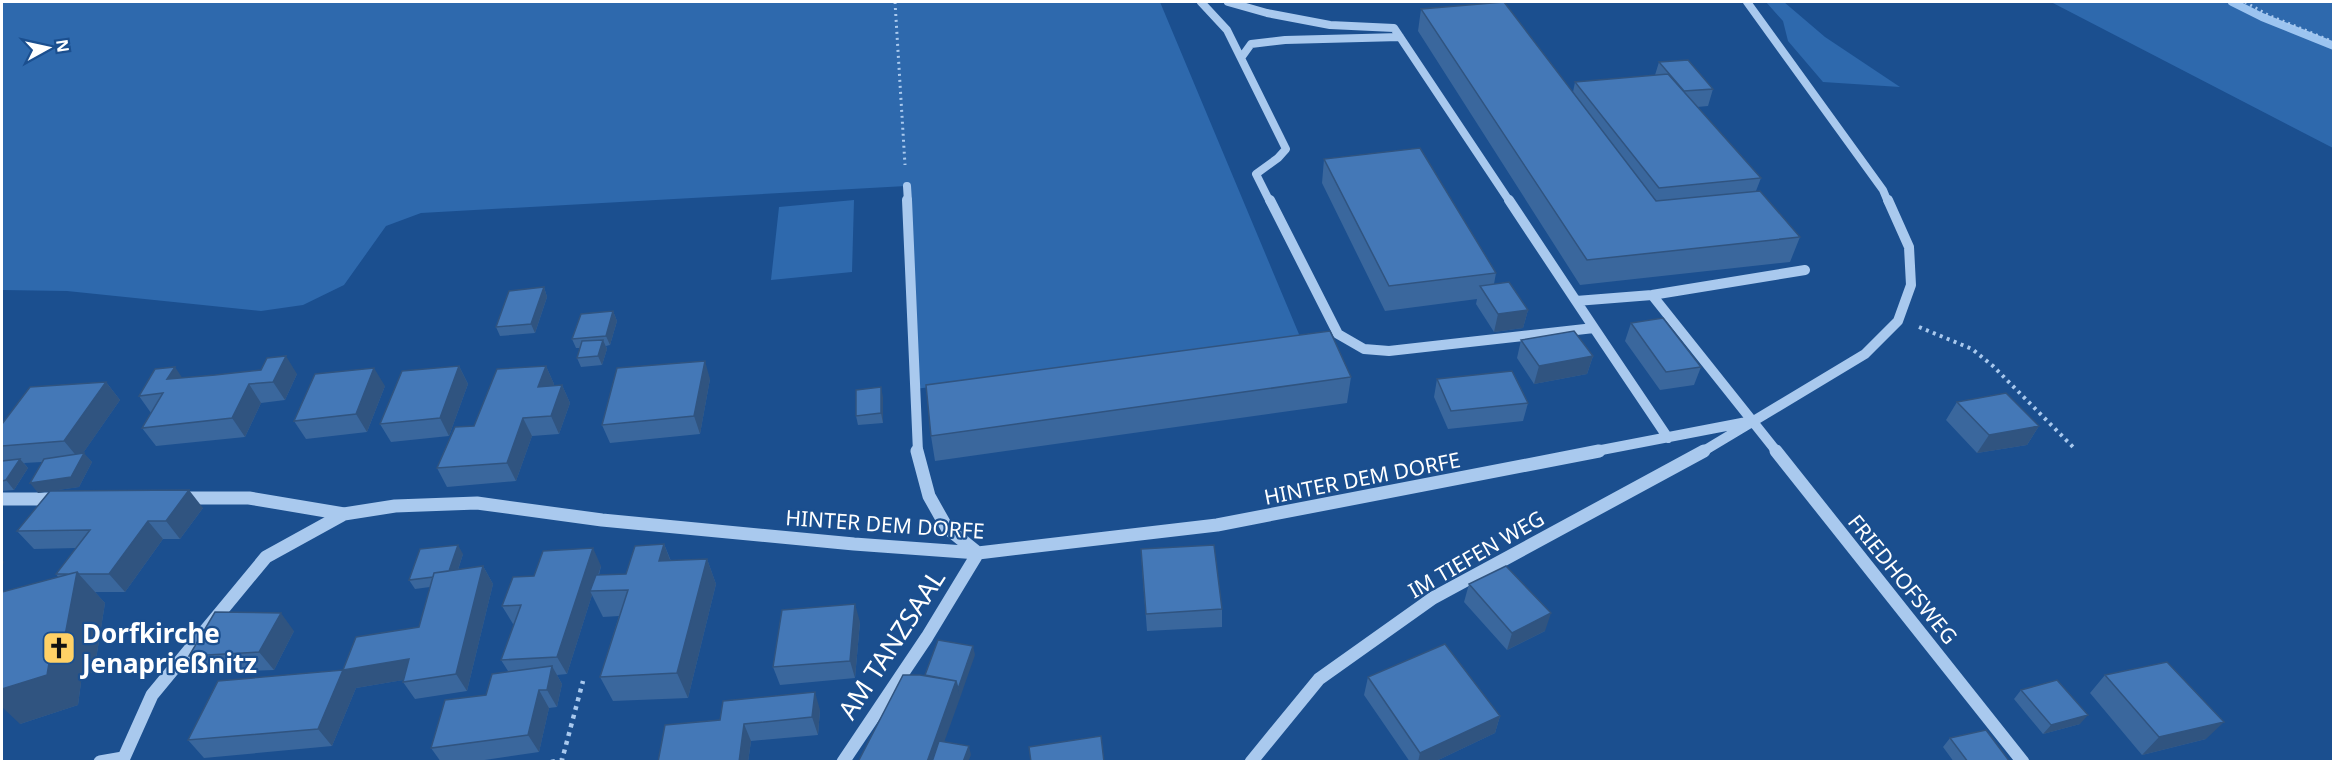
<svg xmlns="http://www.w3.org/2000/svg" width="2335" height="763" font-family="'Noto Sans',sans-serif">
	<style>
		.green { fill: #2e69ad }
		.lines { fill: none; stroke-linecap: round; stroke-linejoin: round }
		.stream { stroke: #9cc4f0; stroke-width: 8 }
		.path-far2 { stroke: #a9c9ee; stroke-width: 3; stroke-dasharray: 2 4; stroke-linecap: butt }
		.path-far1 { stroke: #a9c9ee; stroke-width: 4; stroke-dasharray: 3 4.5; stroke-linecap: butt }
		.path { stroke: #a9c9ee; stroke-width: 4.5; stroke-dasharray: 4 5; stroke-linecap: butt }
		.minor-far2 { stroke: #a9c9ee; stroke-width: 8 }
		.minor-far1 { stroke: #a9c9ee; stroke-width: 10 }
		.minor { stroke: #a9c9ee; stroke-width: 13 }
		.wall { fill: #3a679d }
		.shaded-wall { fill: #305480 }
		.building { fill: #4478b7; stroke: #305480; stroke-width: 1.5 }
		.labels { text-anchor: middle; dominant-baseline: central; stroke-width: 4.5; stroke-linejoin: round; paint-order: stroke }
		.street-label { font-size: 21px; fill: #fff; stroke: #1b4f8f }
		.near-poi-label { font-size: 26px; font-weight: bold; fill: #fff; stroke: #1b4f8f; text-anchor: start }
		.near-street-label { font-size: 26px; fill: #fff; stroke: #1b4f8f }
	</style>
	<rect width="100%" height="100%" fill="#1b4f8f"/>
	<path class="green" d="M2 2H1160L1301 339 915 389 906 186 421 213 386 226 344 285 303 305 261 311 67 291 2 290Z
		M1766 2H1784L1825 37 1900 87 1823 82 1788 41 1783 21Z
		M2051 2H2333V148Z
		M854 200 852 272 771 280 779 207Z"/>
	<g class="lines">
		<path class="stream" d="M2232 2 2262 17 2334 46"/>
		<path class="path-far2" d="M895 2 905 165
			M2245 2 2268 15 2334 42"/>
		<path class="path-far1" d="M1919 327 1972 349 1993 366 2074 448"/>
		<path class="path" d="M551 762 562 760 583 681"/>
		<path class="minor-far2" d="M1201 2 1227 30 1286 149 1278 158 1256 174 1270 202
			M1228 2 1267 13 1330 25 1394 28 1510 202
			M1747 2 1883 190 1888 202
			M1241 58 1251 44 1285 40 1400 37
			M907 186 908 202"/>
		<path class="minor-far1" d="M907 200 918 452
			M1270 200 1338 334 1364 349 1389 351 1594 328 1576 301
			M1509 200 1576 301 1652 295 1805 270
			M1652 295 1777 452
			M1594 328 1668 438
			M1591 452 1752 421
			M1702 452 1865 354 1898 321 1911 285 1909 247 1888 200"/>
		<path class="minor" d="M917 451 929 496 947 528 978 553
			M1776 451 2023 762
			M182 498H249L344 514 395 506 477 503 602 520 854 544 978 553 1217 525 1599 451
			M2 499H58
			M100 762 123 758
			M122 762 152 695 266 557 344 514
			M843 762 927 637 978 553
			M1251 762 1319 679 1433 598 1704 451"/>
	</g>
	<path class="wall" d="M1421 9 1573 92 1575 82 1655 75 1659 62 1713 89 1708 106 1697 107 1761 178 1756 191 1800 237 1790 262 1580 285 1418 31Z
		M1324 159 1496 273 1494 284 1528 310 1523 328 1494 332 1476 304 1477 299 1385 311 1322 183Z
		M544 287 547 297 535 333 500 336 496 327Z
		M613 311 617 321 610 345 606 346 607 349 602 365 581 367 577 358 580 348H576L572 339Z
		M1631 323 1701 367 1694 385 1660 390 1625 341Z
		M1521 340 1593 356 1587 374 1534 384 1517 358Z
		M459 366 468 384 449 436 391 442 380 424Z
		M546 366 554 384 553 386 562 385 570 403 559 434 532 436 516 481 447 487 437 468 474 426Z
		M297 374 285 400 261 403 245 437 156 446 142 428 151 413 139 396 182 378Z
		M1351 377 1347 403 935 461 931 436Z
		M710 379 700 434 610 443 602 425Z
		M1437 379 1528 403 1523 421 1448 429 1434 397Z
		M106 382 120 400 83 453 92 462 79 487 50 491 203 508 180 539H163L125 592H95L105 603 94 672 82 675 78 705 20 724 58 577 56 574 76 548 34 549 17 531 50 491 38 493 42 462 24 463 28 468 14 490 2 491V424Z
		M385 386 367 432 306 439 294 421Z
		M883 397V423L858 425 856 416Z
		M1957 402 2039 426 2027 445 1977 453 1946 420Z
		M664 544 671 561 707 559 716 584 688 698 613 701 600 677 619 616 603 617 592 595 567 674 557 675 562 684 557 707 549 708 539 752 471 762H441L431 748 486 695 508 671 501 660 514 624H513L502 606 534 576 601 566 599 575 626 574Z
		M1141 549 1222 609V627L1147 631 1142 567Z
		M463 554 458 570 483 566 493 584 467 691 415 699 403 682V680L356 688 343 670 419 627 430 587 415 589 409 580Z
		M1469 584 1545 631 1507 650 1464 602Z
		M860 622 855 678 780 685 773 667Z
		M294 631 274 670 204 673 189 656Z
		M2105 675 2206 739 2142 755 2090 693Z
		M1368 677 1500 716 1495 733 1434 762H1410L1364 695Z
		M356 688 332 746 204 758 188 740Z
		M2021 690 2080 724 2043 734 2014 699Z
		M820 710 818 735 751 741 748 762H658L665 725Z
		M1950 738 2010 762H1954L1943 747Z"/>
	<path class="shaded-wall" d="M544 287 547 297 535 333 531 324Z
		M1528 310 1523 328 1494 332 1498 314Z
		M613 311 617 321 610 345 606 336Z
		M603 340 607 349 602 365 598 356Z
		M286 356 297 374 285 400 273 382Z
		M1593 356 1587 374 1534 384 1539 366Z
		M705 361 710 379 700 434 694 416Z
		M459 366 468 384 449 436 440 418Z
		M546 366 554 384 547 405 538 387Z
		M175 367 187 385 167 379Z
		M374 368 385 386 367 432 356 414Z
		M106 382 120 400 79 459 64 441Z
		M249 384 261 403 245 437 232 418Z
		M562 385 570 403 559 434 551 416Z
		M881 387 883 397V423L881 413Z
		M523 418 532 436 516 481 507 463Z
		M2039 426 2027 445 1977 453 1989 435Z
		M84 453 92 462 79 487 38 493 30 483Z
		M20 459 28 468 14 490 6 480Z
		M189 490 203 508 180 539 166 521Z
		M148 521 163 539 125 592 109 574Z
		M664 544 674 570 659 561Z
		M458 545 463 554 453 585 447 576Z
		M593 548 601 566 593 591H590L592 595 567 674 557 657Z
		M2 559 4 562 2 568Z
		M707 559 716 584 688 698 677 673Z
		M483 566 493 584 467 691 456 674Z
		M77 572 105 603 94 672 82 675 78 705 20 724 2 707V670Z
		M855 604 860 622 855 678 850 661Z
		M281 613 294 631 274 670 259 652Z
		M1551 613 1545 631 1507 650 1512 633Z
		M973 646 975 655 960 698 958 689Z
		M409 659 421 677 356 688 343 670Z
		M552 666 562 684 557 707 547 690Z
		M343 670 356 688 332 746 318 729Z
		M956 681 960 698 937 762H927Z
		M539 690 549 708 539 752 528 735Z
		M815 692 820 710 818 735 812 717Z
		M2088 715 2080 724 2043 734 2051 725Z
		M1500 716 1495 733 1434 762H1418L1420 753Z
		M2224 722 2206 739 2142 755 2159 737Z
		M744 724 751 741 748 762H739Z
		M969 746 971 755 968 762H963Z"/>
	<path class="building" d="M1504 2 1656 201 1760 191 1800 237 1587 260 1421 9Z
		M1688 60 1713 89 1684 91 1659 62Z
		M1668 74 1761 178 1659 188 1575 82Z
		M1420 148 1496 273 1389 286 1324 159Z
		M1509 282 1528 310 1498 314 1480 286Z
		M544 287 531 324 496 327 509 291Z
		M613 311 606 336 572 339 581 314Z
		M1663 318 1701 367 1666 372 1631 323Z
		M1330 331 1351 377 931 436 926 385Z
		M1574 331 1593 356 1539 366 1521 340Z
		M603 340 598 356 577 358 582 341Z
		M286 356 273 382 249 384 232 418 142 428 163 393 139 396 155 369 175 367 167 379 215 375 261 370 267 358Z
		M705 361 694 416 602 425 617 368Z
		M459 366 440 418 380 424 402 371Z
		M546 366 538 387 562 385 551 416 523 418 507 463 437 468 455 427 474 426 497 369Z
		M374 368 356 414 294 421 315 374Z
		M1512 371 1528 403 1451 411 1437 379Z
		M106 382 64 441 2 446V424L30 387Z
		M881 387V413L856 416V390Z
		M2006 393 2039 426 1989 435 1957 402Z
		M84 453 71 477 30 483 44 459Z
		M20 459 6 480 2 481V461Z
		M189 490 166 521H148L109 574H79L77 572 69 574H56L90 530 17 531 50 491Z
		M664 544 659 561 707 559 677 673 600 677 628 590 590 591 596 575 626 574 635 546Z
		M458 545 449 571 434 573 433 577 409 580 420 549Z
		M1214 545 1222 609 1146 614 1141 549Z
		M593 548 557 657 501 660 521 605 502 606 513 577 534 576 543 551Z
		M483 566 456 674 403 682 409 659 343 670 356 637 419 627 434 573Z
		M1506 566 1551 613 1512 633 1469 584Z
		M77 572 64 641 52 645 47 675 2 689V592Z
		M855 604 850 661 773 667 782 610Z
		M215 612 281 613 259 652 189 656Z
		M938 640 973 646 958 689 956 681 925 675Z
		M1445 644 1500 716 1420 753 1368 677Z
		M2167 662 2224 722 2159 737 2105 675Z
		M552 666 547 690H539L528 735 431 748 445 700 486 695 492 674Z
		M343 670 318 729 188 740 218 681Z
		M903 675H920L956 681 927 762H858Z
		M2057 680 2088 715 2051 725 2021 690Z
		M815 692 812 717 744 724 739 762H658L665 725 720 720 723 701Z
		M1986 730 2010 762H1968L1950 738Z
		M1101 736 1104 762H1031L1029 747Z
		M939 741 969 746 963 762H932Z"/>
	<defs>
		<symbol id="church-square" viewBox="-11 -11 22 22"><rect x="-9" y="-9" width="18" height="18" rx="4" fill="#ffd166" stroke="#1b4f8f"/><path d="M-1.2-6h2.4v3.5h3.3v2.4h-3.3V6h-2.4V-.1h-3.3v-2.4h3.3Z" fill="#111"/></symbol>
	</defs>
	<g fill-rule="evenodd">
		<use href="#church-square" x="40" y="629" width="38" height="38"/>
	</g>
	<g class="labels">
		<g class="street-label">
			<text transform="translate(1362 478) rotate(-11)">HINTER DEM DORFE</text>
			<text transform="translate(885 524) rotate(4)">HINTER DEM DORFE</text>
			<text transform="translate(1476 554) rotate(-30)">IM TIEFEN WEG</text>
			<text transform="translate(1903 579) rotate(51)">FRIEDHOFSWEG</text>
		</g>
		<g class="near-poi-label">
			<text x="82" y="633">Dorfkirche<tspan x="82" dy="30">Jenaprießnitz</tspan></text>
		</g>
		<g class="near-street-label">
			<text transform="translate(891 644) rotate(-57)">AM TANZSAAL</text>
		</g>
	</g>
	<rect width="2335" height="763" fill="none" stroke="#ffffff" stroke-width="6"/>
	<g transform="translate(48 48) rotate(82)" stroke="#1b4f8f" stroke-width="4.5" paint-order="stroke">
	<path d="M0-4.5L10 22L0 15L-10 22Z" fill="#ffffff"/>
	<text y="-9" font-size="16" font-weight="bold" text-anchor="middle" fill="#ffffff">N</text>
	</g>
</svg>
